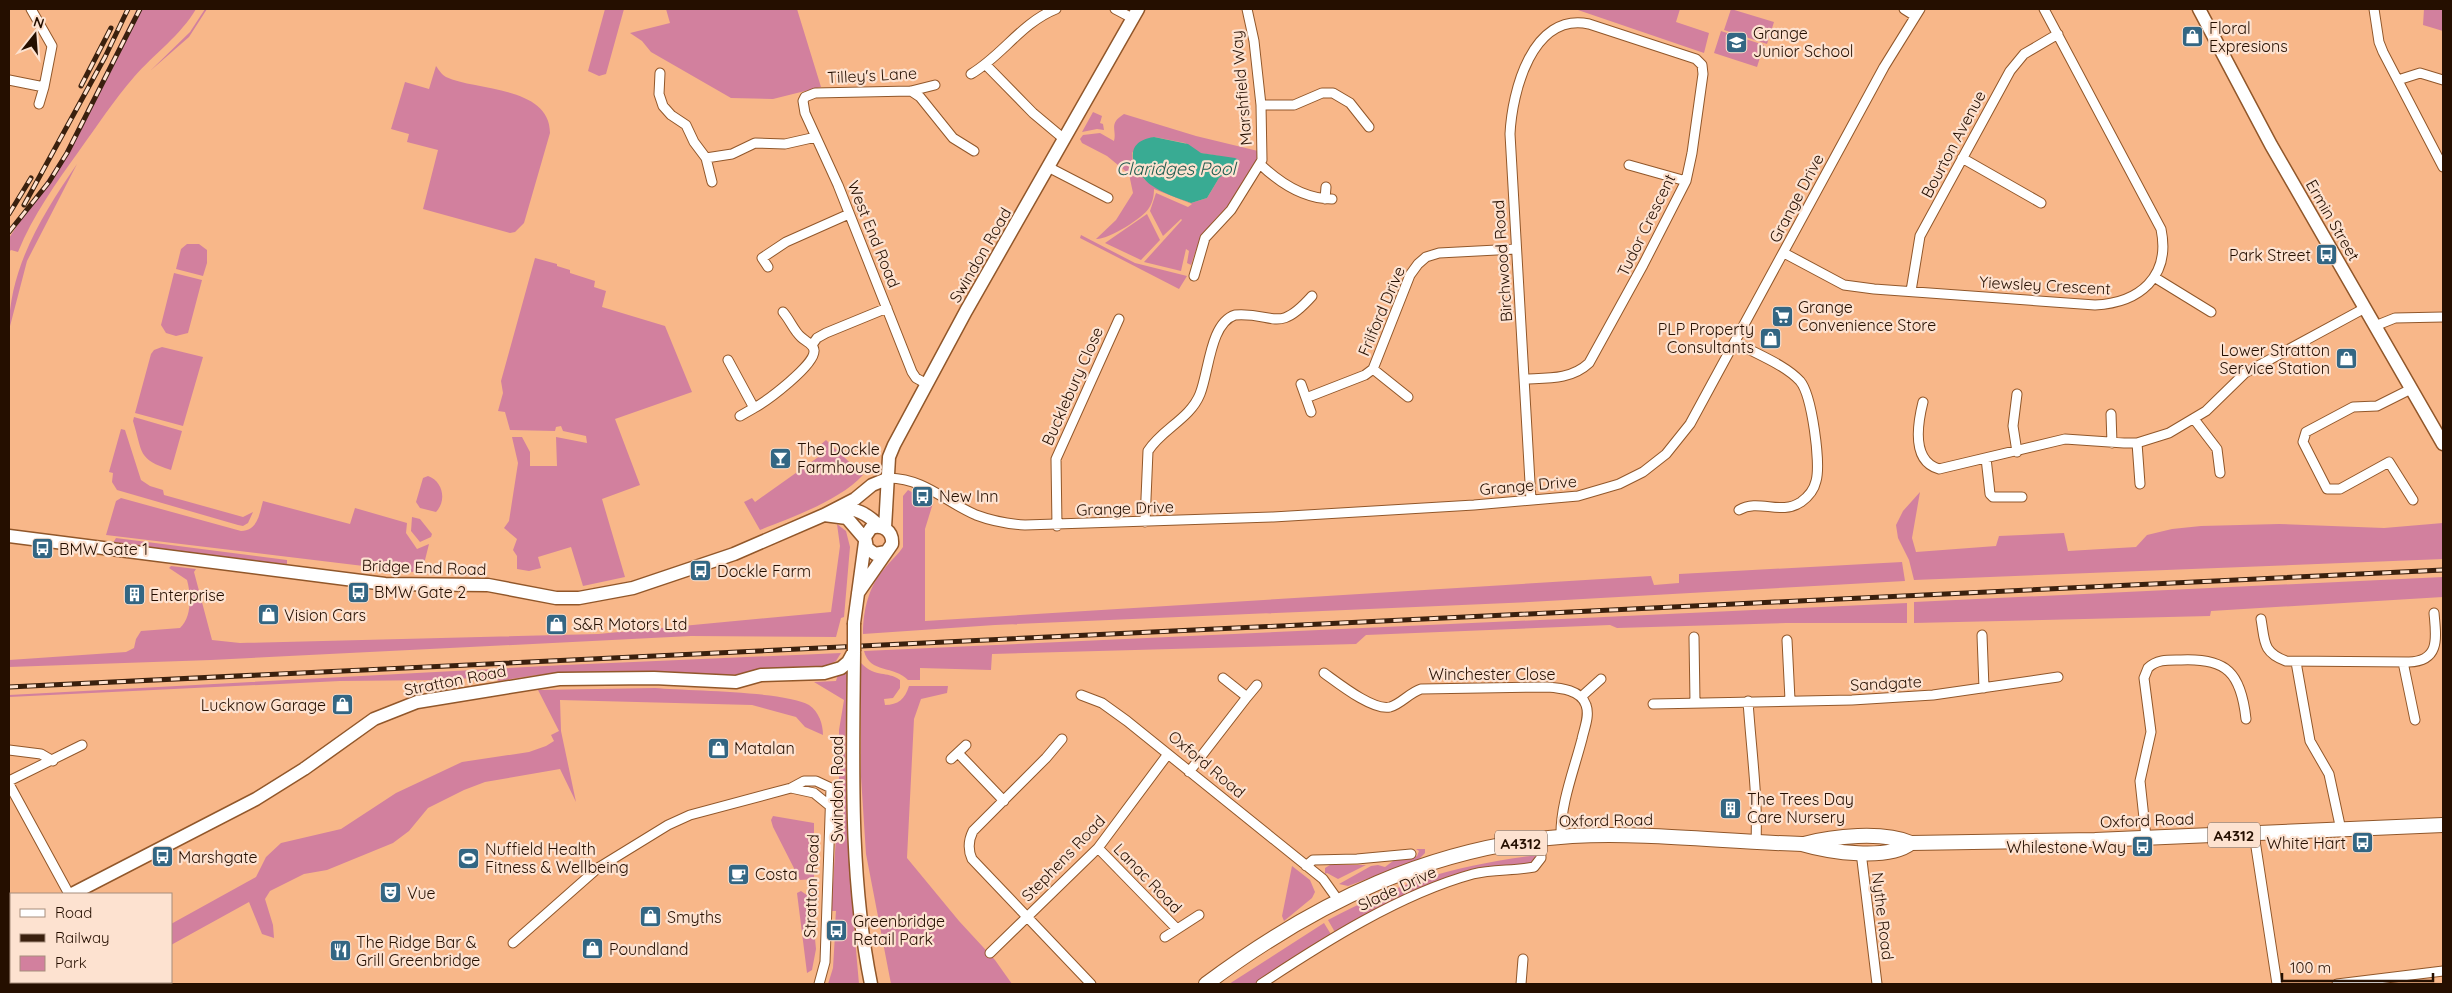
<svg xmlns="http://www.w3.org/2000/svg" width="2452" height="993" font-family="Quicksand,sans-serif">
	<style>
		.green { fill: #d2809e; fill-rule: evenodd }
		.water { fill: #39ab93 }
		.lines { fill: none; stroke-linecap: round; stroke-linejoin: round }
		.street-casing { stroke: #91572a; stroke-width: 11 }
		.secondary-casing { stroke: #91572a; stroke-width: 15 }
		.primary-casing { stroke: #91572a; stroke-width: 16 }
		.street { stroke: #fff; stroke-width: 9 }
		.secondary { stroke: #fff; stroke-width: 12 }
		.primary { stroke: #fff; stroke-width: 14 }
		.rail-casing { stroke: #3a200e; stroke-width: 5 }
		.rail { stroke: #fde2d0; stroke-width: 3; stroke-dasharray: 9; stroke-linecap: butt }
		.secondary-bridge-casing { stroke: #91572a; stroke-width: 15; stroke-linecap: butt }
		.secondary-bridge { stroke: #fff; stroke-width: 12 }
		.labels { text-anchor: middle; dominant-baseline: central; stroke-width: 4.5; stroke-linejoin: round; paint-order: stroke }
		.shield { fill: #fde2d0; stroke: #664e3e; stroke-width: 1 }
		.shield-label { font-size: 15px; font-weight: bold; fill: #250f00 }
		.poi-label { font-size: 16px; fill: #250f00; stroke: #fde2d0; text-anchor: start }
		.street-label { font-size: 16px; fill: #250f00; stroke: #fde2d0 }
		.water-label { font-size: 18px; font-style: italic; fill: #215d50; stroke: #fde2d0 }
	</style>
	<rect width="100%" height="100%" fill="#f8b789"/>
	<path class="green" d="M137 9H196C181 35 154 54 134 77 114 100 97 126 79 151 56 183 33 215 18 252L11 250 9 252V238L64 154Z
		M205 9H207L189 37 150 71 190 32Z
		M605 9H624L606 74 599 76 588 71Z
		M666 9H797L821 87 773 99 731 98 651 52 642 41 630 33 670 23Z
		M1575 9H1680L1676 22 1709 33 1704 53Z
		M1731 9 1774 22 1767 44 1724 30Z
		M2424 9H2443V31L2423 25Z
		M1721 31 1764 45 1757 67 1714 53Z
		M436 66C439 70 442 75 446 77 476 91 550 86 550 133L524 223 515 232 510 233 423 209 438 150 407 142 409 134 391 129 405 82 429 89Z
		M1093 112 1102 116 1100 123 1103 124 1104 130 1097 129 1082 132Z
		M1124 114 1196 136 1258 151C1257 182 1224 207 1207 229 1199 239 1195 253 1191 265L1187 263 1189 251 1186 249 1181 271 1144 262 1182 220 1181 219 1163 236 1150 211 1156 193 1188 207 1192 204 1154 189C1154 195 1153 202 1149 208 1143 218 1108 240 1096 239L1116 220 1133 193 1129 174 1107 156 1082 143 1080 139 1083 135 1100 133 1114 141C1117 129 1108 124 1124 114ZM1154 137 1185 143 1200 153 1219 156 1238 164 1219 178 1207 198 1191 203C1168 194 1133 183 1132 153L1140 143Z
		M77 164 27 261 9 330C9 267 43 214 77 164Z
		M1147 214 1160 240 1141 260 1105 243Z
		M1081 235 1135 263 1187 276 1179 289 1080 238Z
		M187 244H199L207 250V263L203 276 176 269 181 249Z
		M535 258 557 264V266L570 270V273L595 281 594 287 606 291 602 307 665 326 692 392 615 419 640 485 602 499 625 577 583 586 571 547 538 557 541 568 529 571 517 569V556L513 550 517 539 504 528 509 521 518 463 512 437H522L530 452V466H557L556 437 587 443 586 436 563 431 561 426 556 427 555 431 510 430 505 412 498 411 503 393 501 381Z
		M174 273 202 280 188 333 176 336 166 333 161 325Z
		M162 347 203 357 183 426 135 413 151 354 154 350Z
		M134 417 182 431 171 470C137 459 143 453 133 421Z
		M121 429 125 430 141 480 150 486 163 490 164 495 243 517 253 512 248 523 243 526 238 525 117 490 112 482 113 473 109 472Z
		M826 440 863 475C839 501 792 517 760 530L744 502 752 498 755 502 824 453 819 446Z
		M428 476C443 481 447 501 436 512L420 508 416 502 423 478Z
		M908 490 933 503 925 529V621L1651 576 1654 585 1679 583V574L1902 562 1905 581 1529 602 995 625 863 634C863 610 869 585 885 568 891 560 898 555 903 547V496Z
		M1920 492 1912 538 1916 552 1996 546 1999 536 2064 533 2068 551 2136 547 2147 535 2172 529 2201 526 2279 524 2384 528 2443 523V559L1914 580 1909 560 1898 538 1896 525 1903 511Z
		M121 498 241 531C258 530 259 515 263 501L350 524 355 508 407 523 406 533 417 549 429 544 424 564 413 572 106 535 116 501Z
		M412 517 420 519 432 534 431 537 420 542 411 531Z
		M837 524 846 531 850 547 844 617 841 618 836 637 691 636 211 660 9 667V660L126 652 134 648 136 639 141 631 180 628C192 617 191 594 187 580L169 568 171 566 196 569 194 572 212 640 240 643 598 634 831 612 840 546Z
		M116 538 287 560V564L267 562V564L118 545 113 543Z
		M2443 577V597L2211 611 2210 616 1914 623V602Z
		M1907 603V623H1786L1617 628 1610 625 1366 635 1356 644 992 654 991 670 920 668V680H908C894 665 870 674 864 651Z
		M841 653 836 661 826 666 731 675 601 672 537 675 499 681 491 677 440 680 340 681 9 697V695L565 665Z
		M861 663C877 679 886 670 900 680V688L893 698 884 699 885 705C898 705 905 699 909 686H948L947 693 921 699 914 719 907 858 959 921 995 960 1012 984H891L866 854 861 777Z
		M847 670 848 671C841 775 850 880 859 984H828L833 968 835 934H838V926H835L836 911H832V899L839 791V730L844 700 814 682 836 681 838 674Z
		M655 688C687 691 785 691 809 705 819 712 823 724 823 735L805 727 796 717 752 705 560 700 561 731 576 802 560 769 485 782 464 790 428 808 409 831 393 843 327 870 304 874 270 891 265 899 273 925 274 938 262 934 249 902 171 945V924L256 877 266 857 281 843 341 829 396 793 462 762 529 752 546 746 554 741 551 735 559 731 538 690Z
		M773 816 814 823V879L800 880 773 827 771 820Z
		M1416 849H1425V853L1418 860 1348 886 1339 884 1371 866 1378 865 1385 867 1393 861 1417 856 1419 851Z
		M1537 855 1531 864 1475 869 1336 934 1328 920C1402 881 1454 866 1537 855Z
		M1330 865H1366L1338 879 1327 873 1325 874V868Z
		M1292 866 1310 880 1315 892 1312 898 1284 921 1282 916Z
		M801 891 811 898 816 949 812 970 807 973 797 893Z
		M1324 923 1332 936 1254 984H1229Z"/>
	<path class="water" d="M1154 137 1188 144 1201 153 1235 158 1239 160 1238 164 1219 178 1207 198 1191 203C1180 199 1160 192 1151 185 1133 171 1120 142 1154 137Z"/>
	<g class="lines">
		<defs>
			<path id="street" d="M1115 9 1132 18
				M1904 9 1915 16
				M2374 9 2379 42 2383 52 2443 167
				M986 65 1033 113 1064 139
				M660 73 659 94 663 106 671 115 686 125 694 142 706 158 712 182
				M971 74C1003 55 1021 23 1056 9
				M9 80 44 87 52 46 31 9
				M2398 80 2420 73 2443 80
				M911 91 920 97 953 138 974 151
				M39 104 44 87
				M1261 105H1294L1322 93H1333L1350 103 1369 127
				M706 158 732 154 755 143 785 144 816 137
				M1962 158 2041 203
				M1261 165C1280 183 1305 199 1332 199
				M1629 165 1686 181
				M1048 167 1108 198
				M1325 199 1326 187
				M1784 253 1844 285 1874 289 2095 305C2139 303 2171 277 2161 229L2044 9
				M768 267 762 258 786 242 849 214
				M1194 276 1205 238 1231 210 1262 160 1261 105 1254 41 1247 9
				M2154 277 2211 312
				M1911 291 1920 236 2010 71 2024 54 2058 34
				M2375 326 2395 318 2443 317
				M1735 342C1756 354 1784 364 1800 381 1812 395 1821 464 1816 481 1814 490 1808 497 1801 502 1780 516 1759 498 1739 510
				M812 345 817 338 826 333 887 308
				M728 360 754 408C767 401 815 365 814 351 814 344 806 342 801 337 794 331 790 320 783 312
				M1373 369 1408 397
				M1525 379C1547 378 1571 380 1589 363L1643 265 1686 181 1692 153 1703 74 1702 65 1696 59 1589 24C1532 12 1512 92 1510 134L1531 500
				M927 384 916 378 912 372 838 185 805 113 803 101 805 97 815 93 911 91 935 85
				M1301 384 1306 398
				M2411 389 2377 406 2353 407 2306 432 2303 442 2327 489H2340L2389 462 2413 500
				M1923 402C1918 422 1911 461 1939 469L2065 439 2124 443H2137L2169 433 2206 411 2245 373 2365 308
				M1311 412 1306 398 1365 375 1373 369 1410 275 1418 264 1426 257 1439 253 1516 249
				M2111 414 2112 443
				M740 416 754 408
				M2194 419 2217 449 2220 473
				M2137 443 2140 484
				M2017 452 2013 426 2017 394
				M1986 458 1990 494 1993 497H2022
				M889 478C925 479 944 501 976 515 992 521 1009 524 1025 525L1273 517 1474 505 1578 496 1619 484 1643 472 1666 454 1690 424 1884 67 1920 9
				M1145 522 1148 451C1162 429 1190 419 1200 394 1209 372 1210 323 1235 315 1275 312 1277 335 1312 296
				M1057 526 1056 459 1119 319
				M2261 619C2265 641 2262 652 2286 661L2409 662C2441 661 2436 636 2434 613
				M1982 635 1984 688
				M1694 637 1695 702
				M1787 640 1790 700
				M2296 662 2310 741 2329 774 2341 830
				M2403 662 2415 720
				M1324 673C1338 683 1373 711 1390 707 1401 704 1409 693 1421 689L1547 687C1561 688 1581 690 1586 705 1590 716 1584 729 1582 739 1574 770 1560 805 1561 837
				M1081 695 1102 703 1127 721 1323 879 1338 900
				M1247 697 1257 685
				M1581 697 1601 679
				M1748 701C1751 748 1758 795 1756 843
				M1653 704 1852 700 1933 695 2058 677
				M1062 739 1046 758 973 831C968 841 968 850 972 859L1091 984
				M9 750 41 754 53 761
				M958 753 1004 801
				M951 759 966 745
				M1189 772 1247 697 1223 678
				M9 781 82 745
				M9 784 69 894
				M791 788 814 793 830 806
				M2254 834 2277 984
				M2146 837 2140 781 2151 732 2144 678 2148 668C2157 659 2169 660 2181 660 2227 658 2241 673 2246 719
				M1098 848 1177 929
				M1861 852 1877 984
				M1306 866 1313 860 1357 859 1411 854
				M1165 937 1199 915
				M513 943 598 868 668 825 690 815 791 788 804 781H816L831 788 825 962 819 984
				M990 953 1098 848 1168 754
				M1261 984C1323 943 1400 894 1473 874 1493 869 1514 871 1534 867L1541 858 1540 840
				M1521 984 1523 959
				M2337 984 2443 971"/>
			<path id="secondary" d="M2199 9 2271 145 2443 444
				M838 508C855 508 867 513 879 526
				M824 515 847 518 865 539
				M885 528 889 457 894 445 966 311 1138 9
				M9 536 385 584 488 585 556 598H579L633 588 734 554 824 515 855 499 872 485 889 478
				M858 593 892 544C893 531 883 524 871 528L865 537 867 548 875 554 886 552
				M854 623 865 542
				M854 653C853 764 849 875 871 984
				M72 894 256 799 304 769 374 719 417 702 559 679 654 678 736 682 761 675 824 673 841 668 848 662 854 651
				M9 929 11 927"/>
			<path id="primary" d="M1804 844C1833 836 1883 831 1911 843L2095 840 2443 825
				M1206 984C1316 902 1433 845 1572 836 1648 832 1726 842 1802 844 1829 852 1888 861 1911 843"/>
		</defs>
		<use href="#street" class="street-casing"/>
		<use href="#secondary" class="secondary-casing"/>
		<use href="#primary" class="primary-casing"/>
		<use href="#street" class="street"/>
		<use href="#secondary" class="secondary"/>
		<use href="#primary" class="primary"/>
		<defs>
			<path id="rail" d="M81 86 111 28
				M24 205 105 57 128 9
				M9 214 31 178
				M9 232 49 182 67 153 140 9
				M9 687 2443 570"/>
		</defs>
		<use href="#rail" class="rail-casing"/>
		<use href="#rail" class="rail"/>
		<defs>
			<path id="secondary-bridge" d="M854 651V623"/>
		</defs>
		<use href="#secondary-bridge" class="secondary-bridge-casing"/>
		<use href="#secondary-bridge" class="secondary-bridge"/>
	</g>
	<defs>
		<symbol id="shop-square" viewBox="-11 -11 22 22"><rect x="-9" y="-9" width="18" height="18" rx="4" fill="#336683" stroke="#fde2d0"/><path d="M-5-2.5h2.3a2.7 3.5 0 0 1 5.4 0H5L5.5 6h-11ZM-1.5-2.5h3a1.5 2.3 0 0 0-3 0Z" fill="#fff"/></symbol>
		<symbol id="school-square" viewBox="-11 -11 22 22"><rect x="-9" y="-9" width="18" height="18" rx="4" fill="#336683" stroke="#fde2d0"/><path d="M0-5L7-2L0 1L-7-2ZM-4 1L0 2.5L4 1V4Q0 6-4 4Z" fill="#fff"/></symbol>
		<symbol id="bus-square" viewBox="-11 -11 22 22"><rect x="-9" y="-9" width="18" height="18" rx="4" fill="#336683" stroke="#fde2d0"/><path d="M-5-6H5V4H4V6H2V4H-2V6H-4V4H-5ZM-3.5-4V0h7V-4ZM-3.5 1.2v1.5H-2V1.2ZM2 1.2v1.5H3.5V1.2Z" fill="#fff"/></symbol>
		<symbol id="supermarket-square" viewBox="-11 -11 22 22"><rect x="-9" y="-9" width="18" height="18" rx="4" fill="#336683" stroke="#fde2d0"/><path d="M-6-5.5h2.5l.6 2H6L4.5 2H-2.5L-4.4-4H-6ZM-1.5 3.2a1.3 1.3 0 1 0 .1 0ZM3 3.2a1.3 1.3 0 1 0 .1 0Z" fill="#fff"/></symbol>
		<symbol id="bar-square" viewBox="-11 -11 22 22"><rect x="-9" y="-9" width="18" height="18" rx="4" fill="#336683" stroke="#fde2d0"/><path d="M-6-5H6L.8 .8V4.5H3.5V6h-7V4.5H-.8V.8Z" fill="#fff"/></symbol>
		<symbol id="building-square" viewBox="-11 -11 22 22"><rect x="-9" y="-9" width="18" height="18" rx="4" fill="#336683" stroke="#fde2d0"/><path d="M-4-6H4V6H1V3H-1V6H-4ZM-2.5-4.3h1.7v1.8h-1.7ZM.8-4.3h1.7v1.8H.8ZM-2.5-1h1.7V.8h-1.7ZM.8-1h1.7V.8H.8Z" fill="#fff"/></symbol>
		<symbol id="stadium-square" viewBox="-11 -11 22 22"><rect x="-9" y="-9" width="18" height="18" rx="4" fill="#336683" stroke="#fde2d0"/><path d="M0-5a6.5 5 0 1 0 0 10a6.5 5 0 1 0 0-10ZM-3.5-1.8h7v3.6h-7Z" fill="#fff"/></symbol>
		<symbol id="cafe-square" viewBox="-11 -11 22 22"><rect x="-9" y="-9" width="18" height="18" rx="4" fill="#336683" stroke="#fde2d0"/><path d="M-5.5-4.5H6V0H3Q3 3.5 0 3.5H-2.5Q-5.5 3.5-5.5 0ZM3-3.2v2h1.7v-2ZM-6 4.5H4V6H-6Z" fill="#fff"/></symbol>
		<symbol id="theatre-square" viewBox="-11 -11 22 22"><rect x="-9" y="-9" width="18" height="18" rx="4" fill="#336683" stroke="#fde2d0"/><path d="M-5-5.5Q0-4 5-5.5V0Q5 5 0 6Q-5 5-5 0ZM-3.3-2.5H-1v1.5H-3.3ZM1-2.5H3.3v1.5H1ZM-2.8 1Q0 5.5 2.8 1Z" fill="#fff"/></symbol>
		<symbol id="restaurant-square" viewBox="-11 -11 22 22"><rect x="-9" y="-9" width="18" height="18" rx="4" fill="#336683" stroke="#fde2d0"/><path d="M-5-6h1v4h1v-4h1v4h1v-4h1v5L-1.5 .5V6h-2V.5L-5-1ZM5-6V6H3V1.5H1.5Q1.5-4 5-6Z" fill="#fff"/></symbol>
	</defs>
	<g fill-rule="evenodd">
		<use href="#shop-square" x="2180" y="24" width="25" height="25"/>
		<use href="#school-square" x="1724" y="30" width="25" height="25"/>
		<use href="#bus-square" x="2314" y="242" width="25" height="25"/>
		<use href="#supermarket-square" x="1770" y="304" width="25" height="25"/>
		<use href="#shop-square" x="1758" y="326" width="25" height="25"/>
		<use href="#shop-square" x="2334" y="346" width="25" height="25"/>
		<use href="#bar-square" x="768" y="446" width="25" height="25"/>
		<use href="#bus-square" x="910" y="484" width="25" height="25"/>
		<use href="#bus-square" x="30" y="536" width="25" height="25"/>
		<use href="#bus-square" x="688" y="558" width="25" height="25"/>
		<use href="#bus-square" x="346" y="580" width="25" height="25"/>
		<use href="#building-square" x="122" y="582" width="25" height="25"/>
		<use href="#shop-square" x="256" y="602" width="25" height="25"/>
		<use href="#shop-square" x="544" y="612" width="25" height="25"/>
		<use href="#shop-square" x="330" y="692" width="25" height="25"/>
		<use href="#shop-square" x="706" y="736" width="25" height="25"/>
		<use href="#building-square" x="1718" y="796" width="25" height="25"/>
		<use href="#bus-square" x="2350" y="830" width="25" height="25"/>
		<use href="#bus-square" x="2130" y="834" width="25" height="25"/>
		<use href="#bus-square" x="150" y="844" width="25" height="25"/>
		<use href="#stadium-square" x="456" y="846" width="25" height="25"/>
		<use href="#cafe-square" x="726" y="862" width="25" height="25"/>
		<use href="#theatre-square" x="378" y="880" width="25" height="25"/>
		<use href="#shop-square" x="638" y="904" width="25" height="25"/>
		<use href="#bus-square" x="824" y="918" width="25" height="25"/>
		<use href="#shop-square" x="580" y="936" width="25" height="25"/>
		<use href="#restaurant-square" x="328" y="938" width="25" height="25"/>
	</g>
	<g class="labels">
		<g class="shield">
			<rect x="2208" y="822.5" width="52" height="25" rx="4"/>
			<rect x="1495" y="830.5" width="52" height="25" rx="4"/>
		</g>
		<g class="shield-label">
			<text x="2234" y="835">A4312</text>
			<text x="1521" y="843">A4312</text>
		</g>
		<g class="poi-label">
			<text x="2209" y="28">Floral<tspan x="2209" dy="18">Expresions</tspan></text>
			<text x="1753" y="33">Grange<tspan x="1753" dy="18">Junior School</tspan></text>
			<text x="2311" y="255" text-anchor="end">Park Street</text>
			<text x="1798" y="307">Grange<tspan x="1798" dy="18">Convenience Store</tspan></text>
			<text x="1754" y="329" text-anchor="end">PLP Property<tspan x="1754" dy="18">Consultants</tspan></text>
			<text x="2330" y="350" text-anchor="end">Lower Stratton<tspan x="2330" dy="18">Service Station</tspan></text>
			<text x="797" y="449">The Dockle<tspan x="797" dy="18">Farmhouse</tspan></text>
			<text x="939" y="496">New Inn</text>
			<text x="59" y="549">BMW Gate 1</text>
			<text x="717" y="571">Dockle Farm</text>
			<text x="374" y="592">BMW Gate 2</text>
			<text x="150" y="595">Enterprise</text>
			<text x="284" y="615">Vision Cars</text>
			<text x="573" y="624">S&amp;R Motors Ltd</text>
			<text x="326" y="705" text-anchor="end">Lucknow Garage</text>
			<text x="734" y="748">Matalan</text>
			<text x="1747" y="799">The Trees Day<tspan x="1747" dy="18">Care Nursery</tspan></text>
			<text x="2346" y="843" text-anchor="end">White Hart</text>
			<text x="2126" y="847" text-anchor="end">Whilestone Way</text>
			<text x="485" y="849">Nuffield Health<tspan x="485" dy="18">Fitness &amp; Wellbeing</tspan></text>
			<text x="178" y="857">Marshgate</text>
			<text x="755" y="874">Costa</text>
			<text x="407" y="893">Vue</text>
			<text x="667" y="917">Smyths</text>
			<text x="853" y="921">Greenbridge<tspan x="853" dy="18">Retail Park</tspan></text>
			<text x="356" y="942">The Ridge Bar &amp;<tspan x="356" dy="18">Grill Greenbridge</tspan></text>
			<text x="609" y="949">Poundland</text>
		</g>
		<g class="street-label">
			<text transform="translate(872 75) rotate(-3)">Tilley's Lane</text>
			<text transform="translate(1241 88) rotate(-95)">Marshfield Way</text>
			<text transform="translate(1953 144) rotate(-62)">Bourton Avenue</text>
			<text transform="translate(1796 198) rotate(-62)">Grange Drive</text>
			<text transform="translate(2333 220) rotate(60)">Ermin Street</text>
			<text transform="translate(1646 225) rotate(-64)">Tudor Crescent</text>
			<text transform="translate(874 234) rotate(68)">West End Road</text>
			<text transform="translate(980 255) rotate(-60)">Swindon Road</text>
			<text transform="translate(1502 261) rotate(-94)">Birchwood Road</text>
			<text transform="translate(2045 285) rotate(3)">Yiewsley Crescent</text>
			<text transform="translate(1381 311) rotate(-67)">Frilford Drive</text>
			<text transform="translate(1072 386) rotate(-66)">Bucklebury Close</text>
			<text transform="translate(1528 485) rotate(-5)">Grange Drive</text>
			<text transform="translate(1125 508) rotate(-2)">Grange Drive</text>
			<text transform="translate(424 567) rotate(2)">Bridge End Road</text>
			<text x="1492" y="674">Winchester Close</text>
			<text transform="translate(455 680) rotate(-11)">Stratton Road</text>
			<text transform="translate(1886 683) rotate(-3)">Sandgate</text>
			<text transform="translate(1207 764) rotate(40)">Oxford Road</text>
			<text transform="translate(837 789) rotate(-90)">Swindon Road</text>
			<text transform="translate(1606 820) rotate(-1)">Oxford Road</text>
			<text transform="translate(2147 820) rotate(-2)">Oxford Road</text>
			<text transform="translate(1063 858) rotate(-46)">Stephens Road</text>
			<text transform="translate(1148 878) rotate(46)">Lanac Road</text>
			<text transform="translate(811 886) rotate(-88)">Stratton Road</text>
			<text transform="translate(1397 888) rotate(-25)">Slade Drive</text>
			<text transform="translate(1883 916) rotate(83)">Nythe Road</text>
		</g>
		<g class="water-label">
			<text x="1176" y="168">Claridges Pool</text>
		</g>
	</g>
	<rect width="2452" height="993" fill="none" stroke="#250f00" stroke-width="20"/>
	<rect x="10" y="893" width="162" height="90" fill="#fde2d0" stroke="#a78e7d"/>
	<rect x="20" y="909" width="25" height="8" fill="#ffffff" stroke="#a78e7d"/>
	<text x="55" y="918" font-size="15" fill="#250f00">Road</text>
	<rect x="20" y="934" width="25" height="8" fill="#3a200e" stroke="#a78e7d"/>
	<text x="55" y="943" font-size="15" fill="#250f00">Railway</text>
	<rect x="20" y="956" width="25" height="15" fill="#d2809e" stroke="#a78e7d"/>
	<text x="55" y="968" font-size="15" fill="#250f00">Park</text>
	<g transform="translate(35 35) rotate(17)" stroke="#fde2d0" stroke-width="4" paint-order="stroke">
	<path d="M0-4L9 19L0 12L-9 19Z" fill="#250f00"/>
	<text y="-8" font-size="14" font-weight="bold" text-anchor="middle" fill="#250f00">N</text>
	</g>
	<path d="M2282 973v8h151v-8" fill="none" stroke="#250f00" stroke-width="2.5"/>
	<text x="2290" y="973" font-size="15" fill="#250f00" stroke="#fde2d0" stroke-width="4" paint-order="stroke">100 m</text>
</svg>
